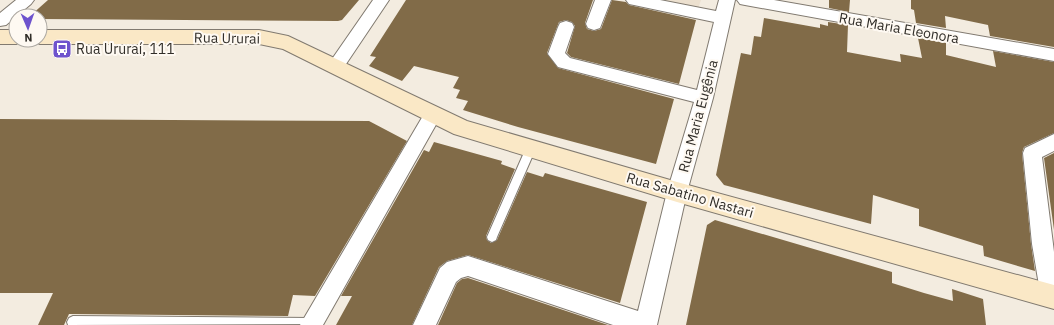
<svg xmlns="http://www.w3.org/2000/svg" width="1054" height="325" font-family="'IBM Plex Sans',sans-serif">
	<style>
		.built { fill: #ece0cf }
		.building { fill: #816b48 }
		.lines { fill: none; stroke-linecap: round; stroke-linejoin: round }
		.lane-casing { stroke: #817a70; stroke-width: 2 }
		.street-casing { stroke: #817a70; stroke-width: 2 }
		.secondary-casing { stroke: #817a70; stroke-width: 2 }
		.lane { fill: #fff; fill-rule: evenodd }
		.street { fill: #fff; fill-rule: evenodd }
		.secondary { fill: #fae8c6; fill-rule: evenodd }
		.labels { text-anchor: middle; dominant-baseline: central; stroke-width: 4; stroke-linejoin: round; paint-order: stroke }
		.street-label { font-size: 14px; fill: #312e29; stroke: #fef9f2 }
		.poi-label { font-size: 14px; fill: #312e29; stroke: #fef9f2; text-anchor: start }
	</style>
	<rect width="100%" height="100%" fill="#f3ece0"/>
	<path class="built" d="M656 0H701L698 9Z"/>
	<path class="building" d="M48 0H359L342 20 338 21 40 19V16H30Z
		M406 0H593L585 23 587 29 594 31 601 29 612 0 626 2 629 5 696 20 679 84 571 57 567 53 575 26 572 22 566 20 559 22 547 53 558 68 674 99 656 164 518 127 463 110 468 101 456 98 460 90 453 88 459 77 414 66 402 81 369 66 376 57 370 56Z
		M829 0H850L849 12 829 8Z
		M911 0H1054V47L990 36 988 25 945 16 946 28 916 23 914 10 911 9Z
		M764 18 820 28V24L828 26V22L848 25 847 52 901 62 900 54 922 58 918 38 946 43V55L996 67 993 51 1054 62V133L1024 147 1022 153 1031 244 1035 271 984 256 983 246 919 226V209L873 195 871 224 724 185 716 175 741 53 751 55 754 36 761 37Z
		M0 119 369 121 407 141 315 296 293 295 288 316 69 314 64 325H38L53 293H0Z
		M434 142 502 161 501 164 515 169 486 236 487 240 491 243 497 240 527 172 543 177 545 173 647 202 620 303 468 255 447 261 439 267 412 325H336L352 296H341L424 150 429 152Z
		M1054 153V230L1044 158Z
		M715 220 892 272V283L924 293 953 301 952 289 983 299 986 325H686L707 225Z
		M468 278 608 325H438L457 283 462 279Z"/>
	<g class="lines">
		<defs>
			<path id="lane" d="M531 144 534 145 536 148 497 237 496 240 492 242 488 240 487 237 526 148 528 145Z
				M73 316 311 318 315 320 317 324 68 325 67 322 69 318Z"/>
			<path id="street" d="M16 0H34L31 4 6 25 0 26V13Z
				M373 0H389L342 70 336 72 330 70 328 66 330 62Z
				M595 0H611L600 28 594 30 588 28 586 24Z
				M626 0H660L716 11 719 0H735L713 98 687 192 657 325H613L468 276 461 278 456 282 436 325H413L440 268 447 262 468 256 638 311 667 192 694 102 558 67 548 54 558 27 560 23 566 21 572 23 574 27 565 53 570 58 697 90 714 22 634 5 629 4Z
				M737 0H774L1054 49V61L745 5 740 4Z
				M433 107 439 109 442 114 323 325H300L427 109Z
				M1054 134V151L1042 157 1054 252V307L1052 308 1044 304 1041 297 1032 244 1023 153 1025 148Z"/>
			<path id="secondary" d="M0 30H16V40H24L16 44H0Z
				M40 30H259L288 36 467 121 677 182 1054 285V309L677 202 454 134 283 49 259 44H40L32 40H40Z"/>
		</defs>
		<use href="#lane" class="lane-casing"/>
		<use href="#street" class="street-casing"/>
		<use href="#secondary" class="secondary-casing"/>
		<use href="#lane" class="lane"/>
		<use href="#street" class="street"/>
		<use href="#secondary" class="secondary"/>
	</g>
	<defs>
		<symbol id="bus-square" viewBox="-11 -11 22 22"><rect x="-9" y="-9" width="18" height="18" rx="4" fill="#6e53cd" stroke="#fef9f2"/><path d="M-5-6H5V4H4V6H2V4H-2V6H-4V4H-5ZM-3.5-4V0h7V-4ZM-3.5 1.2v1.5H-2V1.2ZM2 1.2v1.5H3.5V1.2Z" fill="#fff"/></symbol>
	</defs>
	<g fill-rule="evenodd">
		<use href="#bus-square" x="51" y="38" width="22" height="22"/>
	</g>
	<g class="labels">
		<g class="street-label">
			<text transform="translate(899 28) rotate(10)">Rua Maria Eleonora</text>
			<text transform="translate(227 38) rotate(1)">Rua Ururai</text>
			<text transform="translate(698 116) rotate(-75)">Rua Maria Eugênia</text>
			<text transform="translate(690 195) rotate(16)">Rua Sabatino Nastari</text>
		</g>
		<g class="poi-label">
			<text x="76" y="49">Rua Ururaí, 111</text>
		</g>
	</g>
	<g transform="translate(28 28) rotate(178)"><circle r="19" fill="#fef9f2" stroke="#aca8a2"/>
	<path d="M0-3L7 15L0 10L-7 15Z" fill="#6e53cd"/>
	<text y="-6" font-size="11" font-weight="bold" text-anchor="middle" fill="#312e29">N</text>
	</g>
</svg>
